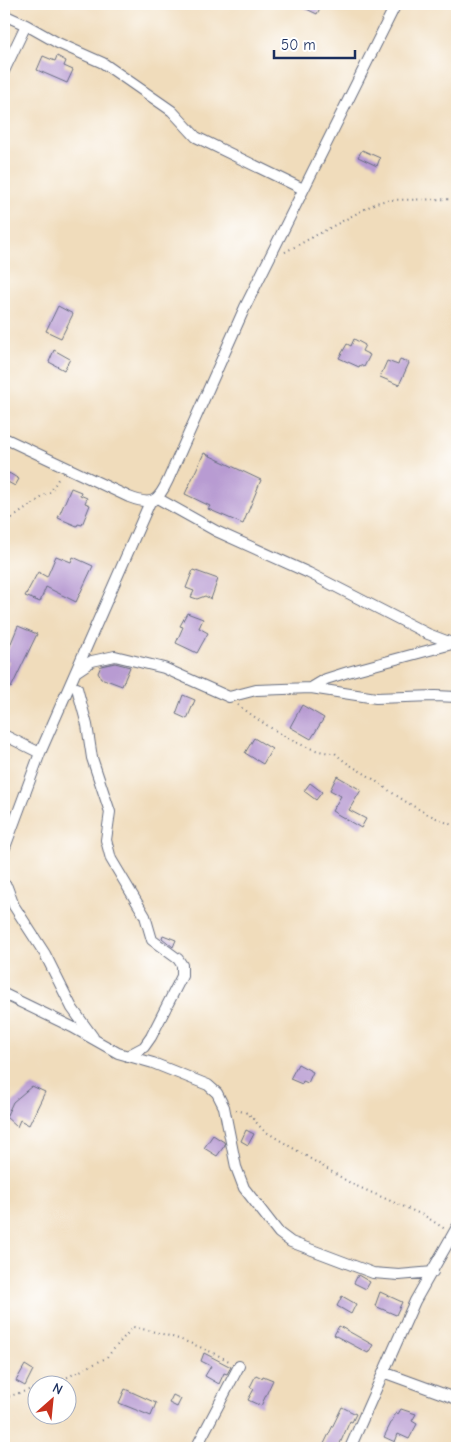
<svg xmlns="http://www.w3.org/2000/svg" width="461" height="1452" font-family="'Comic Neue',sans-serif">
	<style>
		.building { fill: #b89bd2 }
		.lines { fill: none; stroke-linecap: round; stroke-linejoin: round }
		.street-casing { stroke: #666c7f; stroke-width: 12 }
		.path { stroke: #666c7f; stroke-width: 2; stroke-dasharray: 1 4; stroke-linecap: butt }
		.street { stroke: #fff; stroke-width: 10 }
	</style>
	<rect width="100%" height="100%" fill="#fff"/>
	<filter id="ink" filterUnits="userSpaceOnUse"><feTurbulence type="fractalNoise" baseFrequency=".02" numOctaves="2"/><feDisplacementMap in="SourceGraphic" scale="10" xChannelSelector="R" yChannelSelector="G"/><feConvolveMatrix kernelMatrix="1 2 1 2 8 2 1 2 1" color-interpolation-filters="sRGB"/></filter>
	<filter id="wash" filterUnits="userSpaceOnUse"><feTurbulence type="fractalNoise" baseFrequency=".0096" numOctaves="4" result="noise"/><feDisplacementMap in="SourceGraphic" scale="20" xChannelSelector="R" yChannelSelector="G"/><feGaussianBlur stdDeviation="1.12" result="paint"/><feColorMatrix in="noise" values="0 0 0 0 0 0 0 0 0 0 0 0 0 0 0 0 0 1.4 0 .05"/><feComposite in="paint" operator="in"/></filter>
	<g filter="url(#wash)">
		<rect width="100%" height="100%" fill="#f0dcbb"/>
		<g id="blocks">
			<path class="building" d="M296 4H322L317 14Z
				M43 56 55 61 57 56 66 61 64 66 73 70 67 83 37 70Z
				M362 150 380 158 377 166 358 157Z
				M58 306 73 314 61 338 46 331Z
				M354 339 365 345 362 351 370 355 364 367 360 365 359 367 339 358 347 344 351 346Z
				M54 350 70 359 64 370 49 362Z
				M400 359 409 363 399 385 380 377 387 361 398 365Z
				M204 453 261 480 243 524 208 509 210 506 185 494Z
				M9 473 19 479 15 486 4 480Z
				M71 488 81 492 80 495 87 498 85 503 90 505 82 525 78 524 77 526 58 518Z
				M56 556 71 562 73 557 93 566 76 602 46 587 40 602 25 596 38 572 47 577Z
				M193 570 218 579 211 599 205 596 197 599 191 597 194 591 186 588Z
				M187 613 203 619 199 628 208 633 197 653 176 643 183 627 180 626Z
				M18 626 37 634 11 688 4 684V672L9 661 4 660Z
				M115 663 130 667 122 686 101 678 98 673 101 666Z
				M183 695 195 700 187 719 176 714Z
				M302 705 324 718 311 739 290 727Z
				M254 738 272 749 263 764 245 753Z
				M337 776 361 790 349 810 366 819 361 828 332 811 341 796 330 790Z
				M310 783 322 792 316 800 304 791Z
				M163 935 176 940 173 947 162 938Z
				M298 1064 313 1072 308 1083 303 1081 302 1084 290 1079Z
				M32 1086 45 1092 29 1125 20 1120 17 1127 6 1117 13 1102Z
				M246 1130 254 1134 248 1145 241 1141Z
				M213 1135 224 1142 225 1145 217 1156 204 1148Z
				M358 1275 370 1282 366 1289 354 1283Z
				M380 1292 402 1302 396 1315 375 1306Z
				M342 1296 356 1304 351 1314 337 1306Z
				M339 1326 373 1345 368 1353 334 1335Z
				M204 1353 231 1367 227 1374 224 1373 219 1384 205 1376 211 1366 201 1361Z
				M25 1365 33 1370 25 1386 16 1381Z
				M256 1375 262 1378 263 1376 273 1380 261 1406 248 1400 254 1389 250 1387Z
				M125 1389 156 1403 151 1416 119 1403Z
				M173 1395 181 1399 177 1407 169 1403Z
				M342 1407 356 1414 352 1422 350 1421 338 1448H322Z
				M401 1409 416 1414 412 1421 417 1424 409 1439 398 1434 395 1442 384 1437 396 1413 398 1414Z"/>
		</g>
	</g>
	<g filter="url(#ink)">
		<use href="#blocks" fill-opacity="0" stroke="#666c7f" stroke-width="1"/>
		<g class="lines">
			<defs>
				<path id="street" d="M4 15 26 25 4 71
					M26 25 58 43 103 63 172 111 196 137 303 189
					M4 438 129 497C152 506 158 502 168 480L245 307 396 4
					M157 498 216 531 309 573 428 634 457 645
					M77 671 92 661 115 656 164 668 229 697 256 690 311 688 376 698 435 696 457 697
					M77 688 87 725 92 758 110 812 106 840 111 859 145 916 152 940 178 959 182 965V976L151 1037 144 1047 127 1056
					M311 688 326 679 348 672 452 644
					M4 735 40 753
					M4 850 40 753 150 502
					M4 884 7 887 14 906 45 954 72 1008 93 1037
					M4 994 72 1027 118 1053 153 1063 208 1085 217 1093 224 1107 236 1167 244 1188 279 1233 291 1242 373 1273 399 1275 433 1272
					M383 1372 457 1399
					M196 1448 239 1366
					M350 1448 415 1301 457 1227"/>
			</defs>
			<use href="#street" class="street-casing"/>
			<path class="path" d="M285 252 376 203 387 200 457 199
				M4 524 51 491 60 476
				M238 705C263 723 303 753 335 753 348 766 359 769 373 779 403 801 422 813 457 827
				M236 1110 248 1113 263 1130 352 1184 425 1216 445 1229
				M43 1384 66 1378 106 1358 133 1327C168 1334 197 1344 229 1361
				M4 1398 38 1387"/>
			<use href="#street" class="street"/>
		</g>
	</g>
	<rect width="461" height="1452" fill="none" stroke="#fff" stroke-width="20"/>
	<g transform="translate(52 1400) rotate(27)"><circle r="24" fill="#ffffff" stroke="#a4acbf"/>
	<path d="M0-4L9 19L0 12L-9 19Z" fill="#c8321e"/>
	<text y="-8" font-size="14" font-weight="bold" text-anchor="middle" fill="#1b2f5e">N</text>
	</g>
	<path d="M274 50v8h81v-8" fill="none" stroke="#1b2f5e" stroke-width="2.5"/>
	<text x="281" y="50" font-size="15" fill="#1b2f5e" stroke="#ffffff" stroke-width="4" paint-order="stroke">50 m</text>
</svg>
